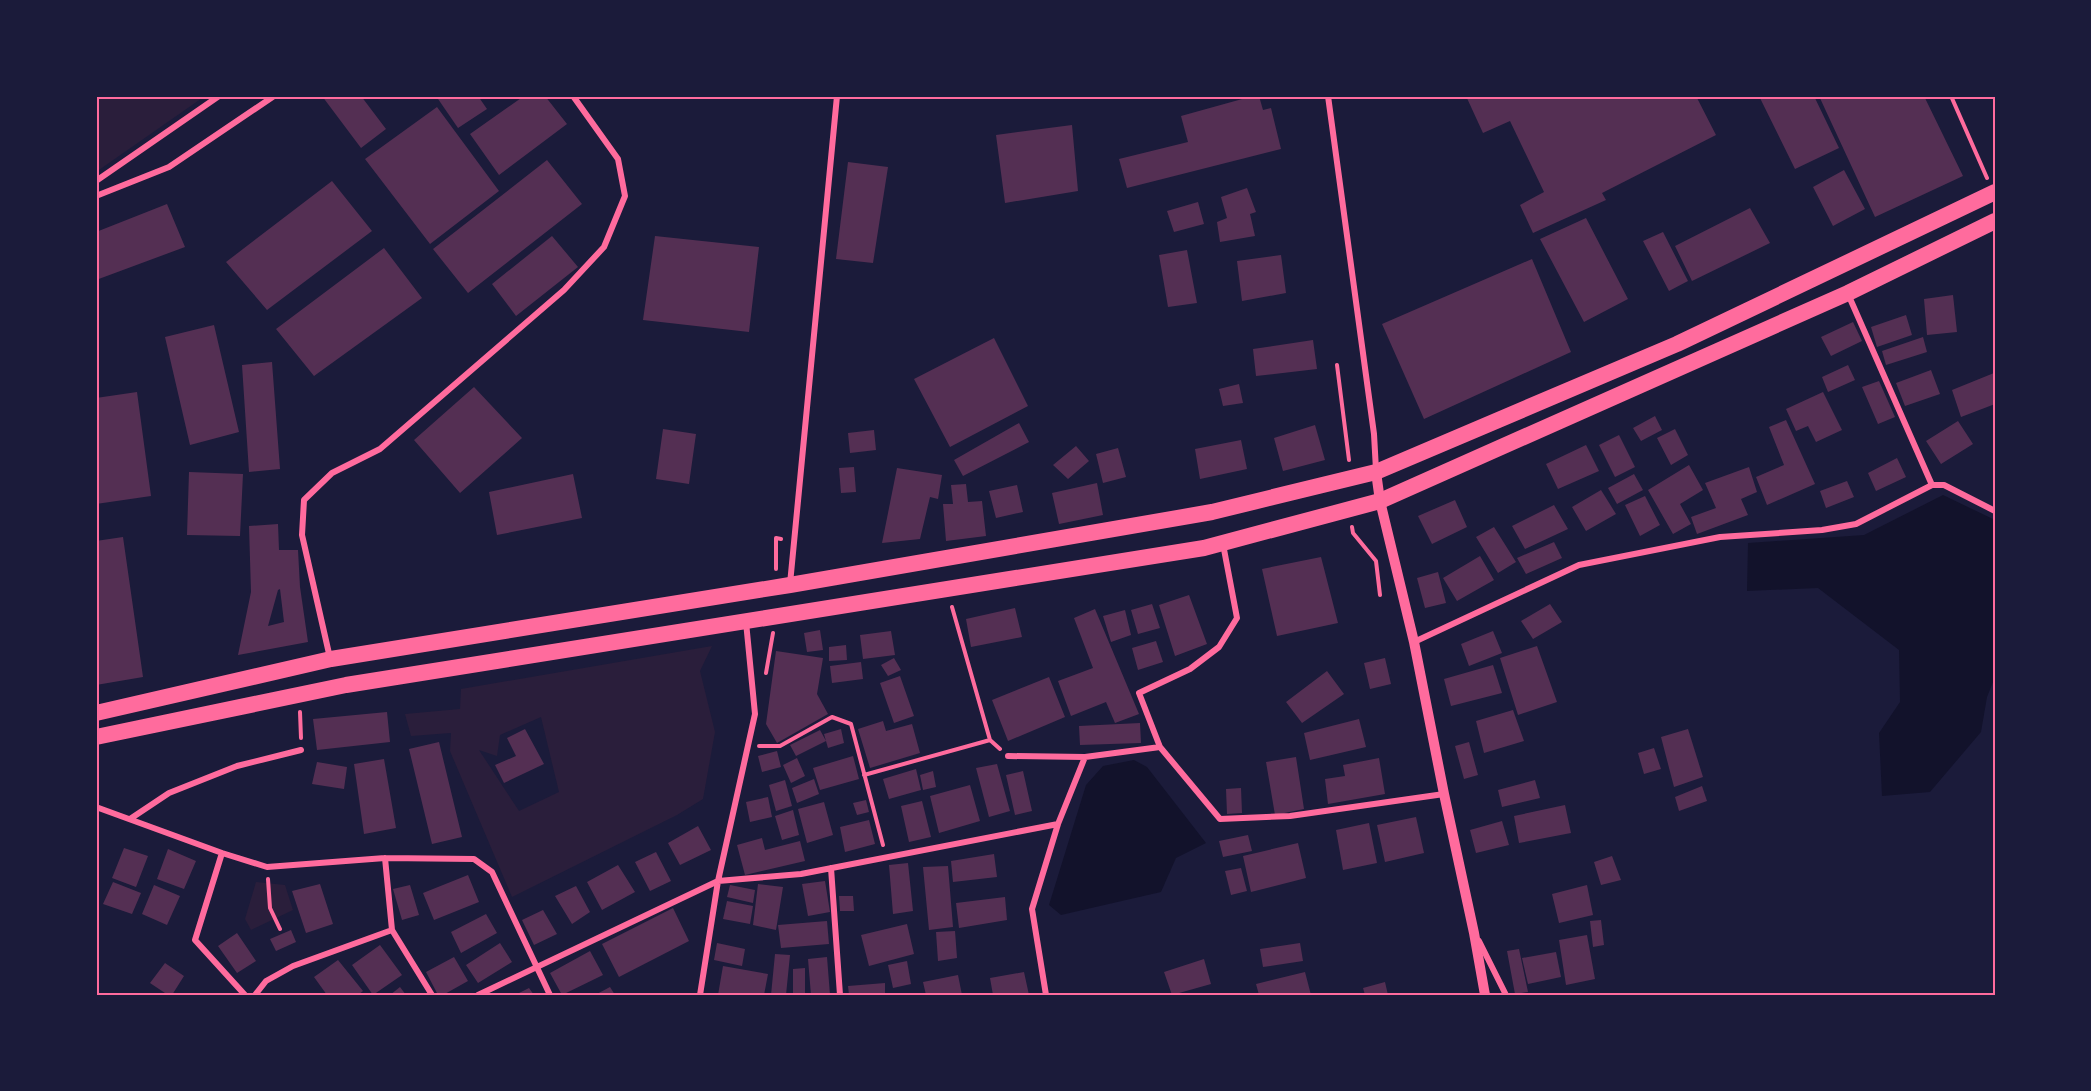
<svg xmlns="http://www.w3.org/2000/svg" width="2091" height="1091" font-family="Overpass,sans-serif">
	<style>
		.green { fill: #2a1e3b; fill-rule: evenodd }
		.water { fill: #12122b }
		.building { fill: #542f53; fill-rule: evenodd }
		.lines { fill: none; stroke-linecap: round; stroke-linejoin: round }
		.path { stroke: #ff6b9d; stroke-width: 4 }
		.minor { stroke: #ff6b9d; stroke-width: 6 }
		.tertiary { stroke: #ff6b9d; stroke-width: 10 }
		.trunk { stroke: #ff6b9d; stroke-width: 16 }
		.neatline { fill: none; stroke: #ff6b9d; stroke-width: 2 }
	</style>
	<rect width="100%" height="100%" fill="#1b1b3a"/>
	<path class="green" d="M96 96H205L96 172Z
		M712 646 700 671 715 732 703 799 677 815 512 897 450 751 451 733 411 736 405 714 460 709 461 689ZM541 717 559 792 519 811 479 750 497 756 500 735Z
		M256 882 285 885 293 910 251 930 245 919Z"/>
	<path class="water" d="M1943 495 1995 520V677L1987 697 1981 732 1930 792 1882 796 1879 733 1900 702 1899 650 1818 588 1747 591 1748 543 1864 535Z
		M1134 760 1147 767 1206 843 1176 858 1161 892 1061 915 1049 905 1086 785 1103 766Z"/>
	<path class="building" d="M322 96H361L386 129 361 148Z
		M436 96H478L487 109 458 128Z
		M524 96H545L567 124 499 175 470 134Z
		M1253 96H1259L1263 110 1271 108 1281 149 1127 188 1119 159 1188 142 1181 116Z
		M1466 96H1696L1716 135 1602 193 1606 200 1533 233 1520 205 1544 192 1510 121 1483 133Z
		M1759 96H1814L1839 148 1795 169Z
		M1819 96H1924L1963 176 1875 217Z
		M437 107 499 191 430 244 365 159Z
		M1072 125 1078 191 1005 203 996 135Z
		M547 160 582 204 468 293 433 249Z
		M848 162 888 167 873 263 836 259Z
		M1844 170 1865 209 1833 226 1813 187Z
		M332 181 372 231 267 310 226 262Z
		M1247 188 1256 212 1250 214 1255 236 1220 242 1217 222 1227 218 1221 197Z
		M1198 202 1204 224 1174 232 1167 211Z
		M167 204 185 247 96 280V232Z
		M1750 208 1770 243 1692 281 1675 246Z
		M1586 218 1628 299 1584 322 1540 239Z
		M1663 232 1688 281 1669 291 1643 241Z
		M552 236 578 267 516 316 492 284Z
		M655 236 759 247 749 332 643 320Z
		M384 248 422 298 314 376 276 329Z
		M1187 250 1197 303 1168 307 1159 255Z
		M1281 255 1286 293 1242 301 1237 261Z
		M1532 259 1571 352 1424 419 1382 324Z
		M1953 295 1957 332 1927 335 1924 299Z
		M1906 315 1912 335 1877 347 1871 327Z
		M1853 322 1862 341 1831 356 1821 337Z
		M214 325 239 432 190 445 165 337Z
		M1923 337 1927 352 1886 365 1882 351Z
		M994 338 1028 406 950 447 914 379Z
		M1313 340 1317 369 1256 376 1253 349Z
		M272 362 280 469 249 472 242 365Z
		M1848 365 1855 380 1828 392 1822 377Z
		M1931 370 1940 394 1905 406 1896 383Z
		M1994 373 1995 404 1961 417 1952 390Z
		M1879 381 1895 417 1878 424 1862 387Z
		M1239 384 1243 403 1223 406 1219 389Z
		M474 387 522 438 460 493 414 440Z
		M137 392 151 496 96 504V398Z
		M1823 392 1842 430 1816 442 1808 426 1796 431 1786 409Z
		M1655 416 1662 430 1641 441 1633 428Z
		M1786 420 1815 484 1767 505 1756 477 1784 465 1769 427Z
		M1958 421 1973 444 1941 464 1926 441Z
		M1019 423 1029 442 963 476 954 460Z
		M1315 425 1325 460 1283 471 1274 438Z
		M663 429 696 434 689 484 656 479Z
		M1675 429 1688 455 1671 465 1657 438Z
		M874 430 876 450 850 453 848 433Z
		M1619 435 1635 467 1615 477 1599 445Z
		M1241 440 1247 469 1200 479 1195 449Z
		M1586 445 1599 471 1558 489 1546 464Z
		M1076 446 1089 461 1068 479 1053 465Z
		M1118 448 1126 477 1103 483 1096 454Z
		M1897 458 1906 477 1876 491 1868 473Z
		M1689 465 1703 490 1680 504 1691 524 1673 534 1648 490Z
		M854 467 856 492 841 493 839 468Z
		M1749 467 1757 492 1741 499 1748 515 1697 534 1691 517 1716 508 1705 483Z
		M897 468 942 475 938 499 930 497 920 539 882 543Z
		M189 472 243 474 240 536 187 535Z
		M573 474 582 518 497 535 489 492Z
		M1634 474 1643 490 1617 504 1608 488Z
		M1847 481 1854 497 1826 508 1820 491Z
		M1097 483 1103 515 1059 524 1052 493Z
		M966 484 968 502 982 501 986 536 946 541 943 504H953L951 485Z
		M1017 485 1023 512 996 518 989 491Z
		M1601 490 1616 514 1586 531 1572 507Z
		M1645 496 1660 525 1640 536 1625 505Z
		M1455 500 1467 527 1432 544 1418 516Z
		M1554 505 1568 529 1525 549 1512 526Z
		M278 524 279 550H298L300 587 308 642 238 655 251 592 249 526ZM280 589 284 622 268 626 278 590Z
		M1494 527 1516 562 1498 573 1476 537Z
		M123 537 143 677 96 685V541Z
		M1554 542 1562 558 1526 574 1517 558Z
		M1480 556 1494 580 1457 601 1443 578Z
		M1321 557 1338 623 1277 636 1262 569Z
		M1438 572 1446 603 1425 608 1417 578Z
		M1189 595 1207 644 1175 656 1159 605Z
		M1152 604 1160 628 1138 634 1131 610Z
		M1550 604 1562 622 1533 639 1521 621Z
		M1015 608 1022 637 971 647 966 619Z
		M1095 609 1139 714 1115 723 1106 702 1071 716 1058 681 1093 668 1074 618Z
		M1125 610 1131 635 1111 642 1103 616Z
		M820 630 823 650 807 652 804 633Z
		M891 631 895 655 863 659 860 635Z
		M1493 631 1502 653 1469 666 1461 644Z
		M1156 641 1163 662 1138 670 1132 648Z
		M846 645 847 660 829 661V647Z
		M1537 646 1557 702 1518 715 1500 658Z
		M776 651 823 658 817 694 828 714 777 743 766 724Z
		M894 658 901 670 888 676 881 665Z
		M1385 658 1391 684 1370 689 1364 663Z
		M861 662 863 679 832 683 830 666Z
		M1493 665 1502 693 1451 706 1444 679Z
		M1327 671 1344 694 1302 723 1286 702Z
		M900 676 914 716 894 723 880 683Z
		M1049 677 1065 717 1008 741 992 700Z
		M1513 710 1524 741 1484 753 1476 721Z
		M387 712 390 742 317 750 313 719Z
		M1359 719 1366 747 1310 760 1304 733Z
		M883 721 886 731 912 724 920 753 870 768 858 729Z
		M1140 723 1141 743 1080 745 1079 726Z
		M525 729 544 764 504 783 495 765 516 756 507 738Z
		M841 729 844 743 828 748 826 741 796 756 790 745 820 730 826 741 824 734Z
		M1688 729 1703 777 1674 787 1661 737Z
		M439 742 462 837 432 844 409 749Z
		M1469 742 1478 775 1464 779 1455 746Z
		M1654 748 1661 769 1644 774 1638 753Z
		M777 751 781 767 762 772 758 756Z
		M853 756 859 779 820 790 813 768Z
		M1296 757 1304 809 1275 815 1266 762Z
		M797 758 805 776 791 783 783 765Z
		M1379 758 1385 794 1328 804 1325 779 1345 776 1343 765Z
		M384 759 396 828 364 834 354 764Z
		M317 762 347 767 344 789 312 784Z
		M997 764 1010 811 989 817 976 768Z
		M916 769 921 790 889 799 883 779Z
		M933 771 936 787 923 790 920 775Z
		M1023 771 1032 811 1015 815 1006 775Z
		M814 779 819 794 797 803 792 788Z
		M785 780 792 806 776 811 769 785Z
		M1535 780 1540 798 1502 807 1498 790Z
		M970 785 980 821 939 833 930 796Z
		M1702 786 1707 801 1679 811 1675 797Z
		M1241 788 1242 813 1227 814 1226 789Z
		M768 797 772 817 750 822 746 802Z
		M866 800 869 812 857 815 853 803Z
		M922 801 931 837 909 842 901 806Z
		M824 802 833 835 807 843 798 809Z
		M1565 805 1571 833 1519 843 1514 816Z
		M793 810 799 835 782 840 775 816Z
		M1416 817 1424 853 1385 862 1377 825Z
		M869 820 875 844 845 852 840 827Z
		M1502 821 1509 845 1476 853 1470 830Z
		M1369 823 1377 863 1343 870 1336 830Z
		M698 826 711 850 680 865 668 843Z
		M1248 835 1252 851 1223 857 1219 841Z
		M762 838 765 850 800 841 805 861 745 875 737 845Z
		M1298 843 1306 878 1251 892 1243 856Z
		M124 848 148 856 136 887 112 878Z
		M168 849 196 861 184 889 157 879Z
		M656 852 671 881 650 891 635 862Z
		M994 854 997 877 953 882 951 861Z
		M1612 856 1621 880 1601 885 1594 862Z
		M908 863 913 911 893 914 889 865Z
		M618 865 635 892 602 910 587 882Z
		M948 866 953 927 929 930 923 867Z
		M1241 868 1247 891 1231 895 1225 871Z
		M468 875 479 902 434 920 423 893Z
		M825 881 830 912 808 916 802 884Z
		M113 882 141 893 132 914 103 904Z
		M320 884 333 924 306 933 292 891Z
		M758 884 783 887 776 930 753 925Z
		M154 885 180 896 167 925 142 914Z
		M410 885 419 915 402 920 393 889Z
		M730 885 755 890 753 903 727 897Z
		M1587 885 1593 915 1559 923 1552 894Z
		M576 886 590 912 572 924 555 896Z
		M839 896H853L854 911H840Z
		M1005 897 1007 920 959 928 956 903Z
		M727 901 753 906 750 924 723 919Z
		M673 908 689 941 619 977 602 944Z
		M543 910 557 934 534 945 522 920Z
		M486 914 497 933 461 953 451 932Z
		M1601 920 1604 945 1593 947 1590 921Z
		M827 921 829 944 781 948 778 925Z
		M907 924 914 954 869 966 861 935Z
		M291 930 296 942 276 951 270 939Z
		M955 931 957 958 938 961 936 932Z
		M237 933 256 961 237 973 218 946Z
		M1587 935 1595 979 1566 985 1559 940Z
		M500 943 512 962 478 983 466 965Z
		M717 943 745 949 742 966 714 960Z
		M1300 943 1303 961 1263 967 1260 949Z
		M380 945 402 975 373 995 352 965Z
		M1519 949 1528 992 1515 994 1507 951Z
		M590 951 603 975 562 995 550 973Z
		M1556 952 1561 977 1528 984 1522 958Z
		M775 954 790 955 786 995H771Z
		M454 957 468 981 443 995H438L426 972Z
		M827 957 830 995H811L808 959Z
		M1204 959 1211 984 1172 995 1164 972Z
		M338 960 363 991 358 995H327L314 977Z
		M907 961 911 984 893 988 888 965Z
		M165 963 184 976 172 995H168L150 983Z
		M723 966 768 974 764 995H718Z
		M805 968V995H793V969Z
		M1024 972 1029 995H993L990 978Z
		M1305 972 1311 995H1259L1256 984Z
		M958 975 962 995H926L923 982Z
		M1385 982 1388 995H1365L1363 988Z
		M885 983V995H849L848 986Z
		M400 987 406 995H390Z
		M610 987 615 995H595Z
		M529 988 534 995H515Z"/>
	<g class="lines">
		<path class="path" d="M1951 96 1987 178
			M1337 365 1349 460
			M1352 527 1353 533 1376 561 1380 595
			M776 569V538L781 539
			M952 607 990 740 1000 749
			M766 673 773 633
			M300 712 301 738
			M759 746H780L832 717 851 724 883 845
			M864 775 990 740
			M268 879 270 908 280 929"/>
		<path class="minor" d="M1328 96 1374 434 1376 470
			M96 181 219 96
			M96 196 169 167 274 96
			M1848 294 1932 485
			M790 584 837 96
			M1414 642 1579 565 1720 537 1822 530 1856 524 1932 485H1944L1995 511
			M330 658 302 535 304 500 332 473 380 449 564 290 604 247 625 196 618 159 573 96
			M1160 747 1139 693 1190 669 1219 647 1237 618 1223 544
			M1008 756 1085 757
			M96 807 222 853 267 867 385 858 474 859 492 872 550 995
			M130 819 169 793 237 766 301 750
			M222 853 195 940 245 995
			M831 868 840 995
			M392 930 432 995
			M1479 941 1506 995
			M255 995 266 981 293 966 392 930 385 858
			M478 995 718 881 801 874 1058 824
			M700 995 718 881 755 714 746 622
			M1046 995 1032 909 1058 824 1085 757 1160 747 1220 819 1290 816 1444 794"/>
		<path class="tertiary" d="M1376 472 1380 501 1414 642 1444 794 1474 933 1485 995"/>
		<path class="trunk" d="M96 713 331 659 790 585 1212 512 1376 472 1677 344 1995 192
			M96 737 346 685 1204 548 1380 501 1848 293 1995 221"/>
	</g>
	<rect width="2091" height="1091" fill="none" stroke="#1b1b3a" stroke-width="195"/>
	<rect x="98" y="98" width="1896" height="896" class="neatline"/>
</svg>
